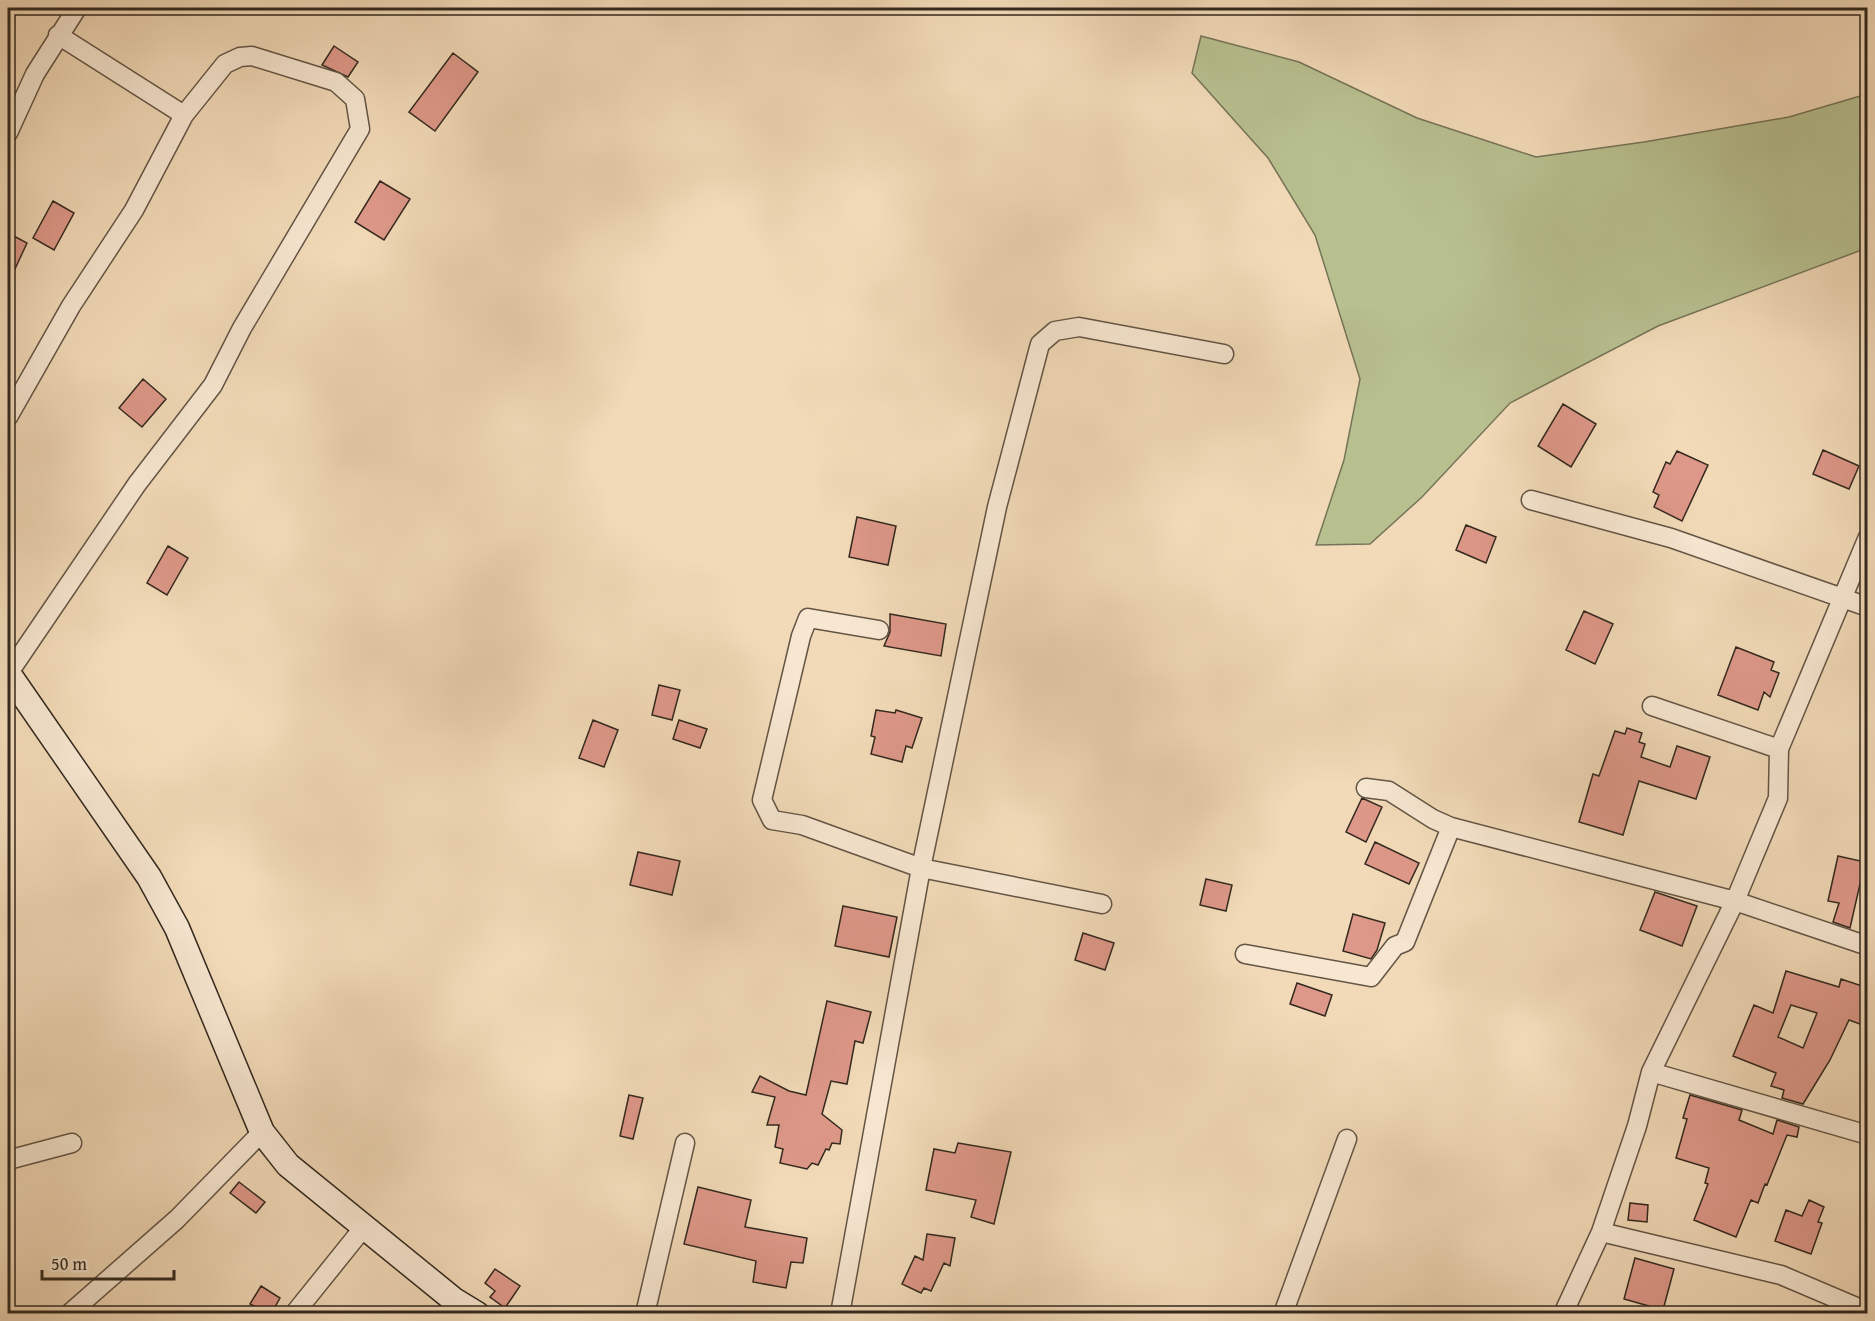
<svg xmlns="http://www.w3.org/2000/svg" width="1875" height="1321" font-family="'Gentium Book Plus',serif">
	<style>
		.green { fill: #b8c090; stroke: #767458; stroke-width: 1.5 }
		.building { fill: #de9889; stroke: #33291f; stroke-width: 1.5; fill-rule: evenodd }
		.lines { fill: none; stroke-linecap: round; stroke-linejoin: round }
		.street-casing { stroke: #635545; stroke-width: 21 }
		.secondary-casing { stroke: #33291f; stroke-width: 27 }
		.street { stroke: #f7e7d1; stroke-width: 18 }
		.secondary { stroke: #f7e7d1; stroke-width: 24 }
	</style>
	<rect width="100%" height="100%" fill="#f2dab8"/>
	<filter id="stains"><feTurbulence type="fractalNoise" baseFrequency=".00333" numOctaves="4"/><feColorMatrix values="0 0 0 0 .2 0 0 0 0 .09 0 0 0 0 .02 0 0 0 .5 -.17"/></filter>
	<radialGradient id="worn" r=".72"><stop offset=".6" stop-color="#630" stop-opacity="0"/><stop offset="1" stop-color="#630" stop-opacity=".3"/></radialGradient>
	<path class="green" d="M1201 36 1299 62 1417 118 1536 157 1644 142 1789 117 1867 94V248L1658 326 1510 403 1422 497 1370 544 1316 545 1344 460 1360 379 1315 235 1268 158 1192 73Z"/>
	<path class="building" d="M334 46 358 62 348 77 322 65Z
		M453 53 478 72 435 131 409 112Z
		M380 181 410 199 384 240 355 222Z
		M53 201 74 213 54 250 33 238Z
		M12 235 27 243 8 284V244Z
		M143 379 166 399 142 427 119 408Z
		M1563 404 1596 424 1571 467 1538 446Z
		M1823 450 1859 466 1849 489 1813 474Z
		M1677 451 1708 465 1682 521 1654 507 1659 495 1653 492 1666 462 1670 464Z
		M857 517 896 526 888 565 849 557Z
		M1466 525 1496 537 1486 563 1456 550Z
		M168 546 188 558 167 595 147 583Z
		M1584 611 1613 624 1595 664 1566 650Z
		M890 614 946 624 941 656 884 646 890 632Z
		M1736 647 1774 662 1771 670 1779 673 1770 697 1764 692 1758 710 1718 695Z
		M659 685 680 690 672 720 652 715Z
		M876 710 895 713 896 710 922 718 912 748 906 746 902 762 871 754 875 737 871 736Z
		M593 720 618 730 604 767 579 758Z
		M679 720 707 729 700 748 673 739Z
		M1627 728 1642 733 1639 742 1645 744 1641 757 1670 767 1677 746 1710 757 1696 799 1639 781 1623 835 1579 822 1593 774 1599 776 1615 731 1625 734Z
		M1362 798 1382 807 1366 842 1346 832Z
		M1375 842 1419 863 1409 884 1365 864Z
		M638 852 680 861 672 895 630 885Z
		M1838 856 1865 862 1850 928 1833 922 1839 903 1828 901Z
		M1206 879 1232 885 1226 911 1200 905Z
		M1655 892 1697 906 1682 946 1640 930Z
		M843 906 897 917 889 957 835 946Z
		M1353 914 1385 923 1377 950 1371 959 1343 951Z
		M1083 933 1114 943 1105 970 1075 960Z
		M1786 971 1839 987 1841 979 1868 988V1027L1849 1020 1830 1060 1803 1104 1782 1098 1784 1090 1771 1086 1776 1073 1733 1056 1754 1005 1773 1013ZM1791 1005 1817 1013 1803 1048 1778 1037Z
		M1297 983 1332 995 1325 1016 1290 1004Z
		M827 1001 871 1012 863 1043 855 1041 847 1084 831 1081 822 1114 842 1130 840 1144 832 1143 829 1150 826 1149 818 1165 812 1163 807 1169 780 1163 783 1149 775 1147 779 1125H767L775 1097 752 1092 760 1076 789 1091 806 1095Z
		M629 1095 643 1098 633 1139 620 1136Z
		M1690 1095 1742 1110 1739 1120 1773 1134 1777 1120 1799 1127 1797 1137 1787 1135 1767 1185 1765 1184 1758 1203 1751 1200 1736 1237 1694 1220 1708 1184 1705 1183 1709 1168 1676 1158 1687 1119 1683 1118Z
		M958 1143 1011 1152 994 1224 971 1217 976 1200 926 1190 934 1149 955 1153Z
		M239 1182 265 1202 256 1213 230 1193Z
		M698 1187 751 1200 745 1227 807 1238 803 1263 791 1262 786 1288 753 1282 756 1261 684 1244Z
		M1809 1200 1824 1207 1818 1222 1822 1223 1811 1254 1775 1241 1786 1210 1802 1216Z
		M1630 1203 1648 1205 1647 1222 1628 1220Z
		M927 1234 955 1238 950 1266 944 1263 931 1291 924 1288 921 1293 902 1284 915 1256 923 1260Z
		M1635 1258 1674 1269 1663 1310 1624 1299Z
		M495 1269 520 1286 505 1308 490 1297 495 1291 485 1283Z
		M261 1286 280 1298 271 1314 250 1304Z"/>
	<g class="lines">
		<defs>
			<path id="street" d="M58 35 184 115
				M8 133 35 74 77 8
				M8 417 71 306 134 210 184 115 225 64 240 57 252 56 336 82 355 99 360 129 242 328 213 385 137 484 8 674
				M1531 500 1671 538 1868 607
				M879 630 808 618 801 636 762 800 772 820 802 825 921 868 1102 904
				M1652 706 1779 749
				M1366 788 1389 791 1433 819 1451 827
				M1245 954 1371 977 1395 946 1405 942 1451 827 1735 901 1868 946
				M1651 1072 1868 1135
				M8 1160 72 1143
				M1601 1232 1781 1275 1868 1312
				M69 1314 177 1219 262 1132
				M294 1314 364 1227
				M645 1314 685 1143
				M840 1314 921 868 997 507 1040 344 1055 331 1079 327 1224 354
				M1283 1314 1347 1139
				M1563 1314 1601 1232 1637 1126 1651 1072 1735 901 1778 798 1779 749 1868 537"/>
			<path id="secondary" d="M8 673 149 877 177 928 262 1132 288 1165 454 1300 477 1314"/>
		</defs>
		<use href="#street" class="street-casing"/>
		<use href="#secondary" class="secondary-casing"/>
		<use href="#street" class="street"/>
		<use href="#secondary" class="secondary"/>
	</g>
	<rect width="1875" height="1321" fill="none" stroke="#f2dab8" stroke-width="30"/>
	<rect x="9" y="9" width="1857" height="1303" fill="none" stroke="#33291f" stroke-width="3"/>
	<rect x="15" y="15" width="1845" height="1291" fill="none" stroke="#33291f" stroke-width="1.5"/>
	<path d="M42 1270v9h132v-9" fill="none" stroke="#33291f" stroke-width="3"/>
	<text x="51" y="1270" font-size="18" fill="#33291f" stroke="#f7e7d1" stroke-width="4.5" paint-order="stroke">50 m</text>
	<rect width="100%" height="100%" filter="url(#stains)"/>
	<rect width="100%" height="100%" fill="url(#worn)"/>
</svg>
